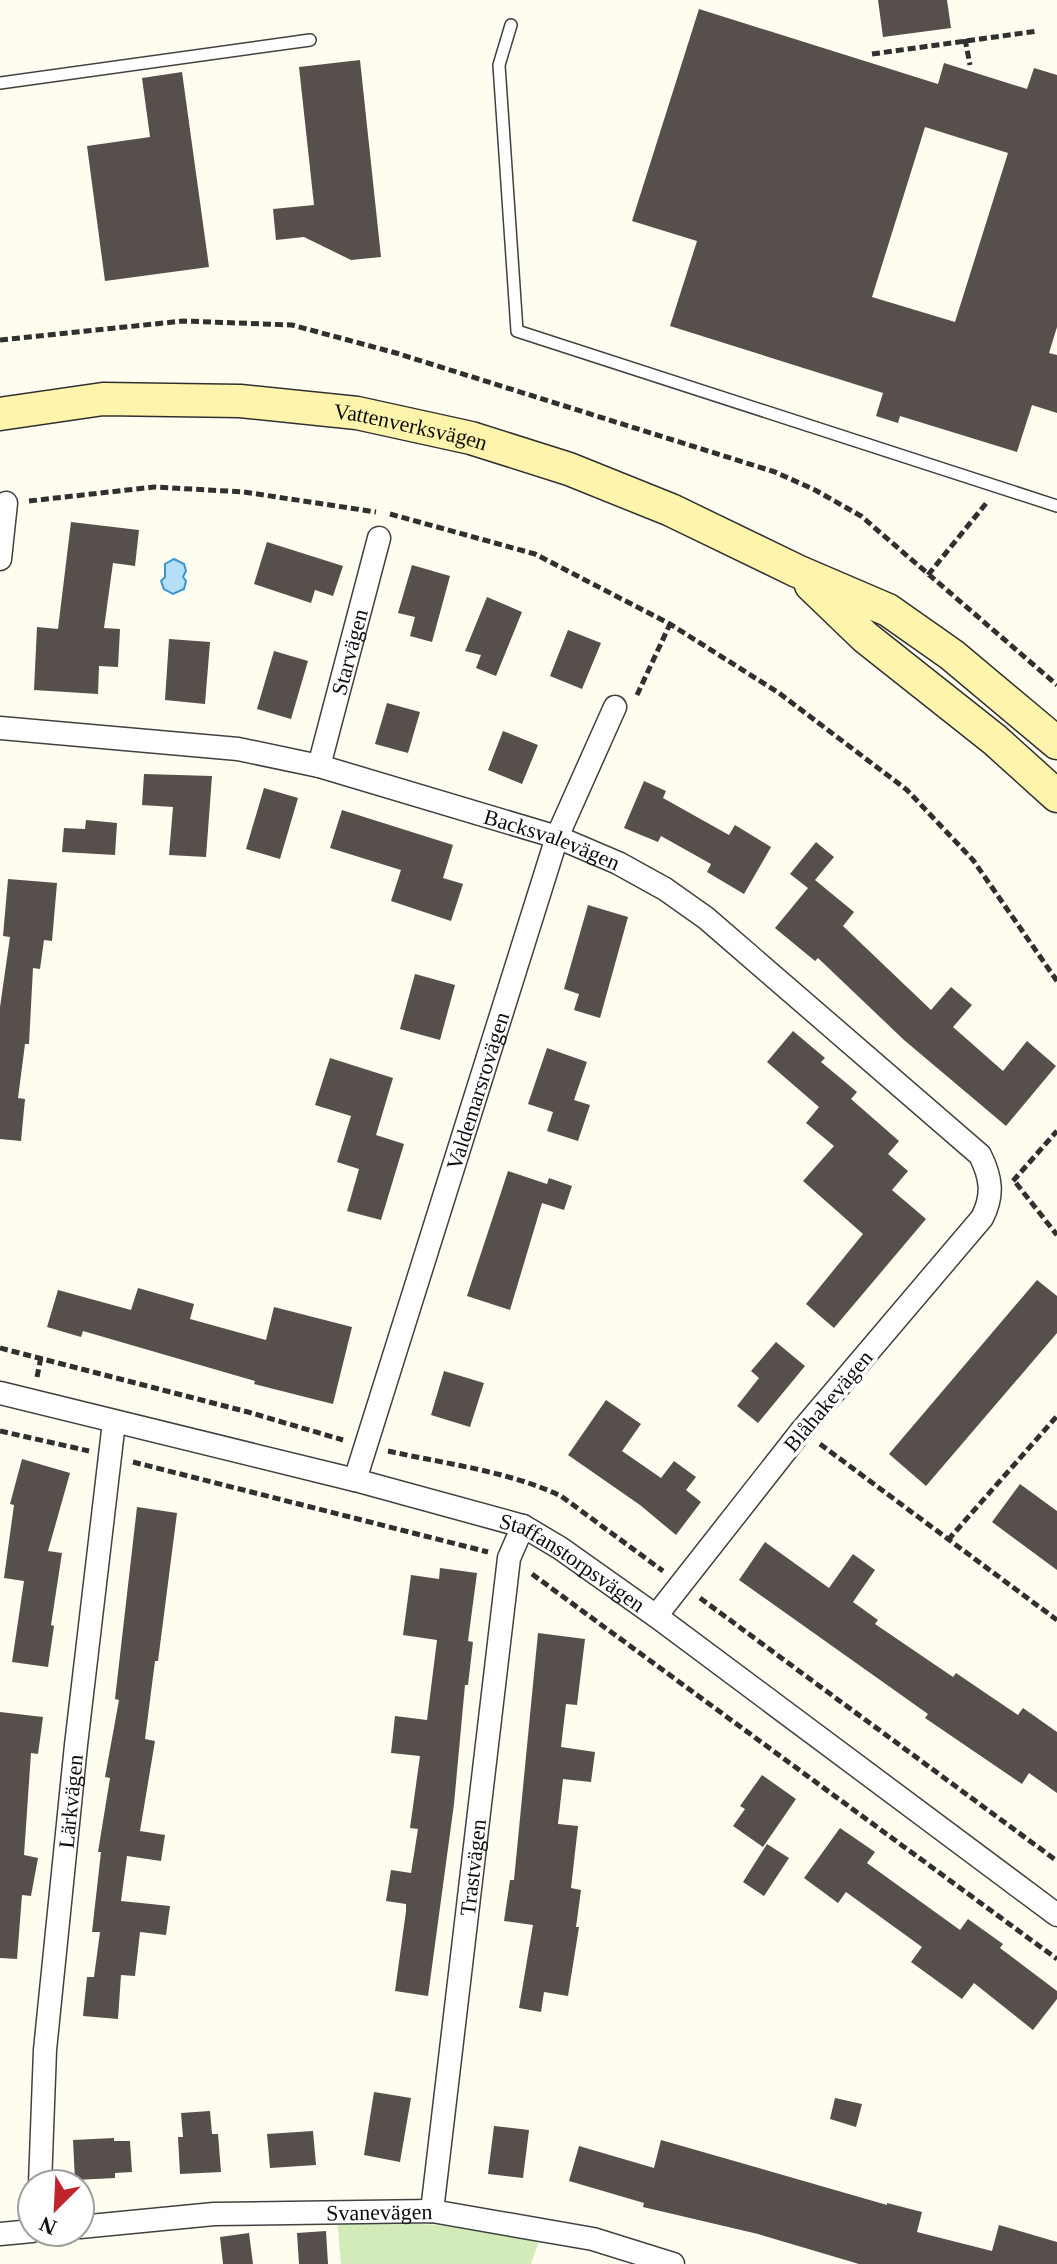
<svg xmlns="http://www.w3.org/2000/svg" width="1057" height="2264" font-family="'Times New Roman',serif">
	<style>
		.green { fill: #d3eab9 }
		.water { fill: #b4dff7; stroke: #3a95cf; stroke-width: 2 }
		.building { fill: #574f4b; fill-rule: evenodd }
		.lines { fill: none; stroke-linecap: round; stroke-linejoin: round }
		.lane-casing { stroke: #414141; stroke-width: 14 }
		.street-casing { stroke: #414141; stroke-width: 25 }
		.secondary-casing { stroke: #303030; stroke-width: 35 }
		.path { stroke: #303030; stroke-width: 5; stroke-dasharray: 8 4; stroke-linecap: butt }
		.lane { stroke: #fff; stroke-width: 11 }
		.street { stroke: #fff; stroke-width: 22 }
		.secondary { stroke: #fff4ab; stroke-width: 32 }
		.labels { text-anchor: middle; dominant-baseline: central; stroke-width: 8; stroke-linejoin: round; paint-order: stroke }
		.street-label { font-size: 22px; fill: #0e0e0e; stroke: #fff }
	</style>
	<rect width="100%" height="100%" fill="#fffcf0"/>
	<path class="green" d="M337 2219 437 2225 539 2241 531 2264H341Z"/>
	<path class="water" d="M174 559 184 564 186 571 183 577 186 581 184 589 173 594 164 589 161 581 165 577V564Z"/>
	<path class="building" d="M878 0H947L951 28 883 37Z
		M699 9 938 84 944 63 1027 89 1034 68 1057 75V327L1049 353 1057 355V413L1032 405 1017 452 900 416 898 423 876 416 883 393 670 326 697 241 632 221ZM925 127 1008 153 955 322 872 297Z
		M360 60 381 257 351 260 304 237 276 240 273 209 314 205 299 67Z
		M182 72 209 267 105 281 87 146 150 137 142 78Z
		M71 522 139 530 135 566 113 563 104 628 120 629 118 667 99 666 98 694 34 690 37 627 58 629Z
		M267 542 343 566 333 596 315 590 311 603 254 584Z
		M412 565 450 576 432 642 410 636 415 617 398 613Z
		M487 597 522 612 496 676 476 668 481 655 465 651Z
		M568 630 601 643 582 689 550 676Z
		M169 639 210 642 205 704 165 700Z
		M274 651 308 661 291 719 257 709Z
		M387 703 420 712 408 753 375 744Z
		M503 731 538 745 522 784 488 770Z
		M144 774 212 776 206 857 169 855 173 807 142 805Z
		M644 781 666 791 663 798 729 835 735 825 771 847 744 894 707 872 711 864 661 836 658 842 624 828Z
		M264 788 298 798 280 859 246 849Z
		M342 810 453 845 443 878 463 884 451 921 391 901 401 870 330 848Z
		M86 820 117 823 115 855 62 852 64 828 85 829Z
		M816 842 834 857 815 880 854 912 843 926 931 1010 951 987 972 1005 953 1027 1003 1071 1027 1041 1056 1066 1006 1126 904 1040 818 958 815 961 775 928 808 888 790 874Z
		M8 879 57 883 52 941 44 940 40 969 33 968 29 1044H25L18 1098 25 1099 21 1141 0 1139V1007L10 937 3 936Z
		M588 905 628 917 600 1018 574 1010 579 994 564 989Z
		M415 974 455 985 440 1040 400 1029Z
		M793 1031 825 1058 821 1062 857 1092 851 1099 899 1141 888 1154 908 1171 892 1190 926 1219 834 1328 806 1304 863 1234 803 1181 834 1146 806 1123 819 1107 767 1062Z
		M547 1048 587 1062 574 1100 590 1105 578 1141 547 1131 553 1112 528 1104Z
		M330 1058 393 1078 376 1135 404 1144 381 1220 347 1211 359 1169 337 1162 351 1116 315 1105Z
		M508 1171 547 1184 549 1178 572 1186 564 1210 542 1203 510 1310 467 1296Z
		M1037 1280 1057 1296V1333L926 1486 889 1454Z
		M138 1288 194 1304 190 1319 266 1340 274 1307 352 1327 333 1404 254 1384 255 1381 83 1331 81 1337 47 1327 58 1290 131 1310Z
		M776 1342 805 1366 758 1423 737 1406 759 1378 751 1371Z
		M444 1371 484 1383 470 1427 431 1415Z
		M606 1400 641 1424 622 1451 661 1478 674 1461 696 1477 686 1490 701 1502 676 1535 640 1505 568 1455Z
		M22 1459 70 1473 48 1551 62 1553 51 1625 54 1626 48 1667 12 1662 24 1581 4 1578 14 1505 10 1504Z
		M1020 1484 1057 1511V1570L992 1522Z
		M137 1507 177 1513 158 1661H155L145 1739 155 1741 140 1831 165 1835 161 1861 127 1856 121 1901 170 1906 166 1935 140 1932 135 1976 121 1975 118 2019 83 2016 87 1977H94L100 1932H92L101 1852H98L110 1778 105 1777 119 1700 115 1699Z
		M765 1542 829 1588 853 1554 875 1570 853 1602 878 1620 875 1624 953 1677 956 1673 1018 1715 1023 1708 1057 1732V1793L1029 1773 1022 1784 925 1718 928 1714 739 1580Z
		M440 1568 477 1573 468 1641 473 1642 468 1685H465L454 1804 428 1996 395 1991 406 1911V1904L386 1901 391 1870 411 1873 418 1829 410 1828 420 1756 391 1753 395 1716 427 1720 437 1640 403 1635 411 1575 439 1579Z
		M538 1633 585 1639 577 1705 566 1704 561 1747 595 1752 591 1782 563 1779 558 1824 578 1826 571 1888 581 1890 576 1927H579L568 1996 544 1992 541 2012 519 2008 533 1925 504 1921 510 1880H514Z
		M0 1712 43 1717 38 1754 31 1753 24 1855 38 1858 31 1896 22 1895 17 1959 0 1958Z
		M762 1775 796 1799 763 1847 733 1826 745 1809 740 1806Z
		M840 1828 875 1852 867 1863 960 1930 968 1919 1003 1944 1000 1948 1057 1991V1999L1033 2030 974 1983 962 1999 911 1962 922 1947 846 1892 838 1903 804 1878Z
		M767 1844 789 1858 764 1896 743 1882Z
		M374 2092 411 2098 400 2162 364 2155Z
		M835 2098 862 2104 856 2127 830 2119Z
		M210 2111 212 2134H218L221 2172 180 2174 178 2137H183L181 2113Z
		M494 2126 529 2130 523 2178 488 2174Z
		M313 2131 316 2165 270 2168 267 2134Z
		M114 2138V2141H130L132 2172 115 2173V2178L75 2180 73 2140Z
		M661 2140 887 2205V2203L922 2212 917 2232 992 2251 999 2225 1057 2242V2264H859L758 2234 643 2207 644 2203 569 2181 579 2146 654 2168Z
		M326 2231 328 2264H299L297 2233Z
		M249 2233 253 2264H223L220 2237Z"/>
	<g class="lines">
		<defs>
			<path id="lane" d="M511 25 499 65 517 331 1057 506
				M0 83 310 40"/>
			<g id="street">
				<path d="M0 559 6 503"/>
				<path id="s1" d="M0 728 238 749 319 766 557 837 618 863 665 889 706 918 980 1155C991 1177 994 1195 982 1218L802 1430 656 1616"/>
				<path id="s2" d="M319 766 379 538"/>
				<path id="s3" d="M0 1393 355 1480 523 1526 560 1548 656 1616 1057 1915"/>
				<path id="s4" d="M355 1480 557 837 615 707"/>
				<path id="s5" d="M40 2184 45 2050 76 1745 114 1422"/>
				<path id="s6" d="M432 2211 509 1558 523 1526"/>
				<path id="s7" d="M80 2227 214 2214 432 2211 593 2239 673 2264"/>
				<path d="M0 2234 32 2231"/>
			</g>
			<g id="secondary">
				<path id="s8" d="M0 414 103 399 240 401 357 413 471 438 569 469 671 510 797 571 888 610 952 655 1057 743"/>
				<path d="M811 585 865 637 995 740 1057 796"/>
			</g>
		</defs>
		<use href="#lane" class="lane-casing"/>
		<use href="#street" class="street-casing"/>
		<use href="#secondary" class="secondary-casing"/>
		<path class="path" d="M965 39 970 65
			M872 54 1038 31
			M0 340 183 321 292 325 396 353 775 472 815 490 861 516 1057 685
			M29 501 154 487 244 492 376 512
			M390 514 535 554 670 624 779 693 907 790 973 860 1057 981
			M928 575 988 501
			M637 695 670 624
			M1013 1181 1057 1131
			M1016 1183 1057 1235
			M0 1348 248 1412 343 1440
			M37 1377 41 1357
			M0 1431 89 1451
			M820 1444 1057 1620
			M388 1451C446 1464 508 1471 561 1496L663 1571
			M133 1462 488 1552
			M948 1540 1057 1416
			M532 1574 1057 1959
			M700 1598 1057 1861"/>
		<use href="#lane" class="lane"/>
		<use href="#street" class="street"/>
		<use href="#secondary" class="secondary"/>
	</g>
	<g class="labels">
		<g class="street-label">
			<text stroke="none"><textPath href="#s8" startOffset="414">Vattenverksvägen</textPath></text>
			<text stroke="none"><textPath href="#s2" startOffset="118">Starvägen</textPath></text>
			<text stroke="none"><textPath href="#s1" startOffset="566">Backsvalevägen</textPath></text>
			<text stroke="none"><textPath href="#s4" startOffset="408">Valdemarsrovägen</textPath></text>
			<text transform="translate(828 1401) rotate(-50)">Blåhakevägen</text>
			<text stroke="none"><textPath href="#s3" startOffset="600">Staffanstorpsvägen</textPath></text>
			<text stroke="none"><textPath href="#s5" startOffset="384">Lärkvägen</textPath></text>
			<text stroke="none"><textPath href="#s6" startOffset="346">Trastvägen</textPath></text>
			<text stroke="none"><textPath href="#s7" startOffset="300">Svanevägen</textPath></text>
		</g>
	</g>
	<g transform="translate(56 2208) rotate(204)"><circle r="38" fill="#ffffff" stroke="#9f9f9f" stroke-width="2"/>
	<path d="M0-6L14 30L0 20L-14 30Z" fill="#c0242e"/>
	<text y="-12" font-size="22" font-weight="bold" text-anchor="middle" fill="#0e0e0e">N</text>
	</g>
</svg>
